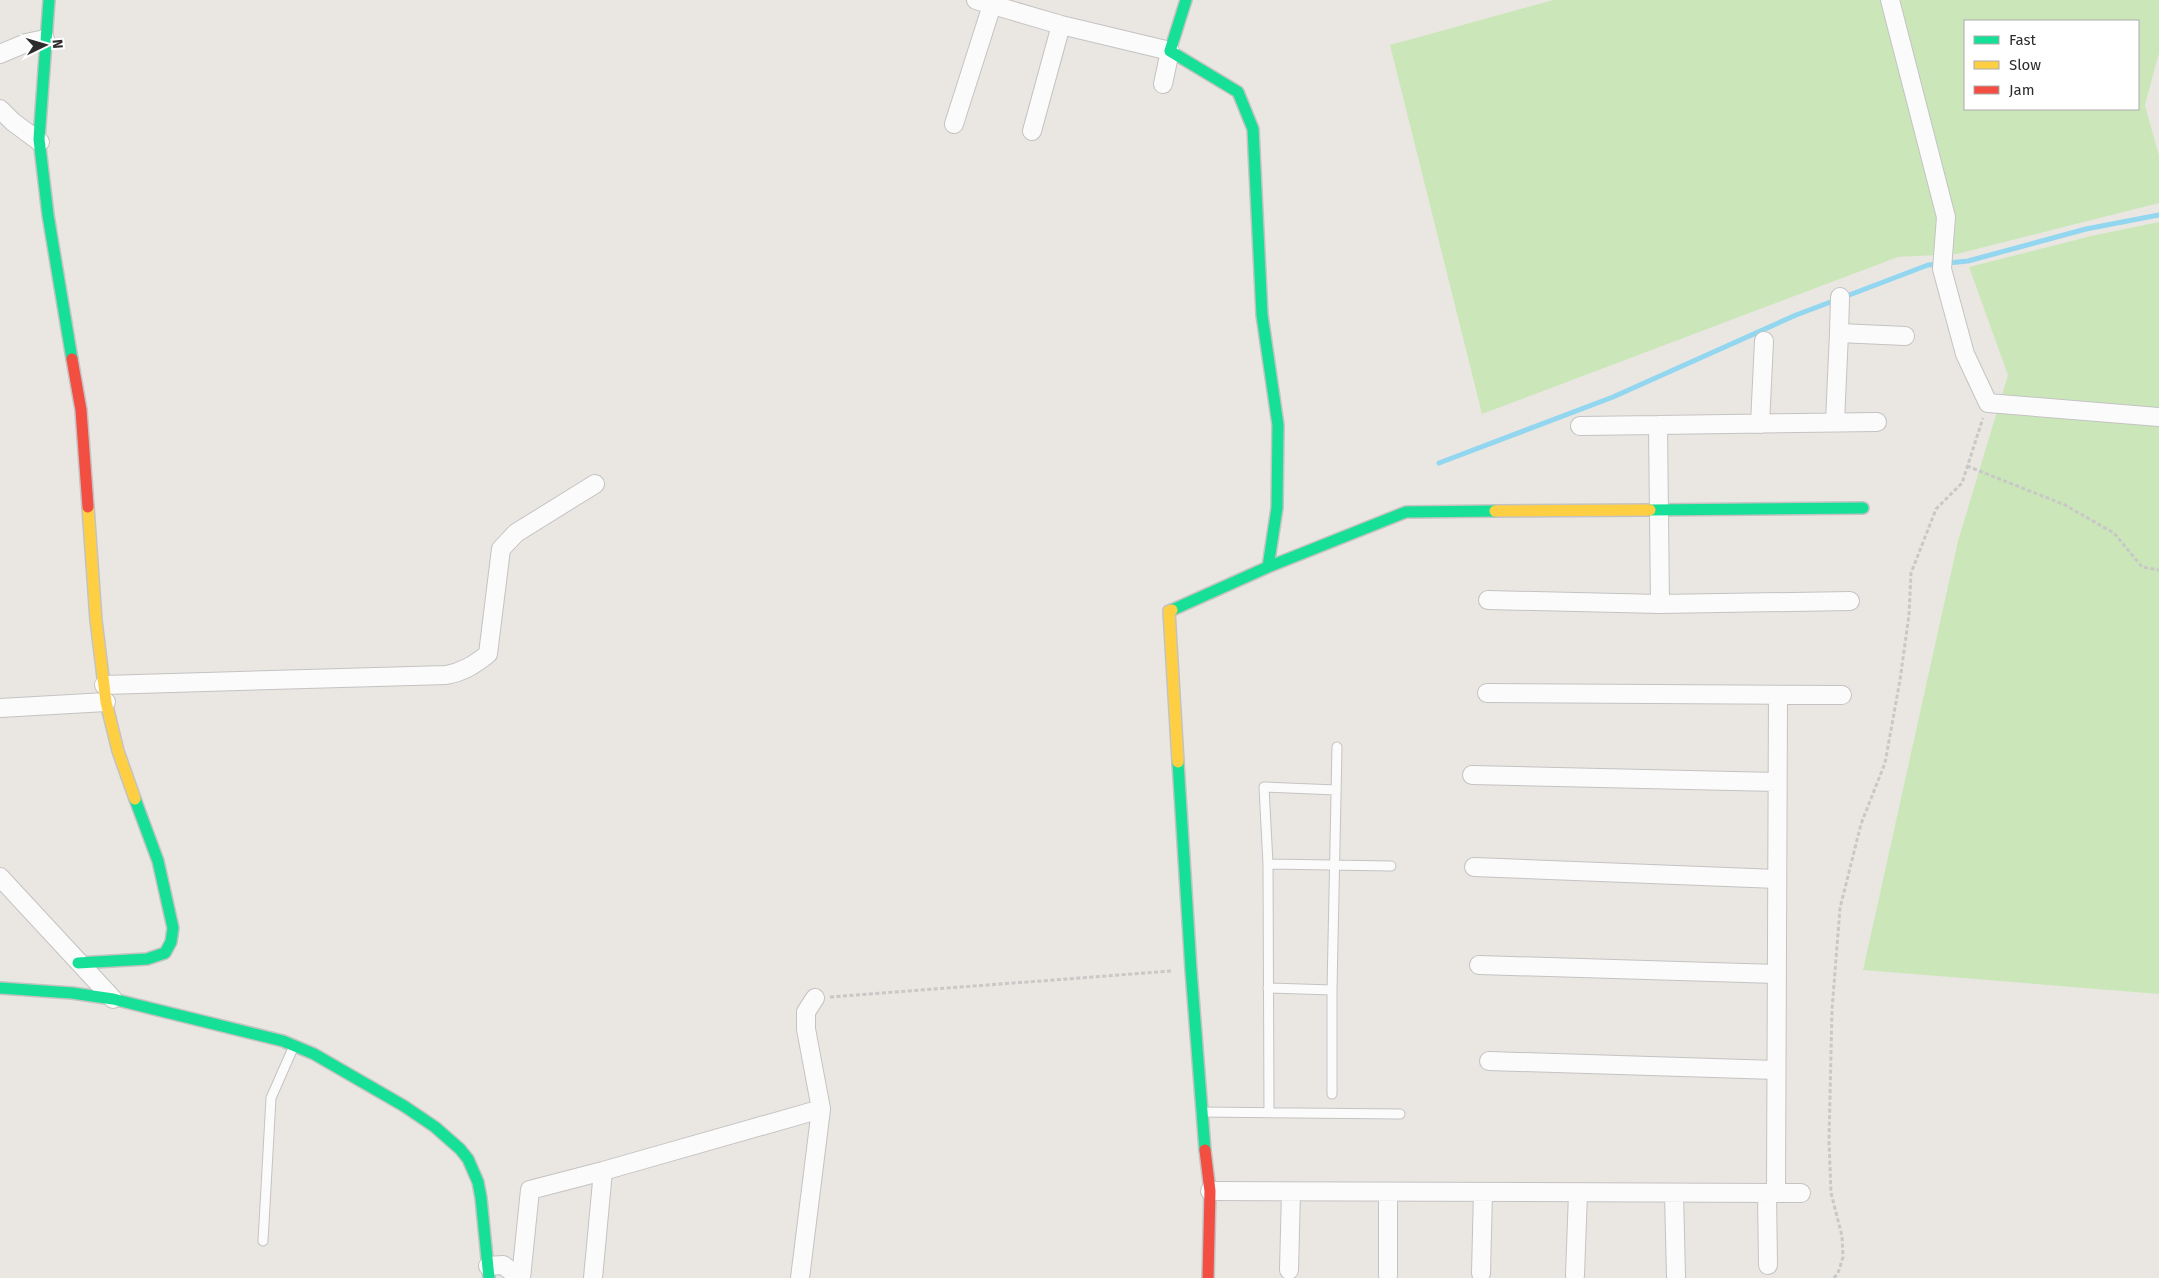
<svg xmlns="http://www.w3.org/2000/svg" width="2159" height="1278" font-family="'Fira Sans',sans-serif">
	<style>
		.green { fill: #cbe7b9; fill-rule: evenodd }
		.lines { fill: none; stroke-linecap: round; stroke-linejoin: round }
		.stream { stroke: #92d6ef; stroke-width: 5 }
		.lane-casing { stroke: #c4c3c3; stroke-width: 11 }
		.street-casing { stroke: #c4c3c3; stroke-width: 20 }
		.fast-casing { stroke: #c4c3c3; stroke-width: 14 }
		.slow-casing { stroke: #c4c3c3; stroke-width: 14 }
		.jam-casing { stroke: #c4c3c3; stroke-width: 14 }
		.path { stroke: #c8c8c7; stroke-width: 3; stroke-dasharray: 4 2.5; stroke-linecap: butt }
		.lane { stroke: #fcfbfb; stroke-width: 9 }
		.street { stroke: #fcfbfb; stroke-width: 18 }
		.fast { stroke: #16e098; stroke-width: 11 }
		.slow { stroke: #ffcf43; stroke-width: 11 }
		.jam { stroke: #f24e42; stroke-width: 11 }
	</style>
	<rect width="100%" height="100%" fill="#eae7e2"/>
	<path class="green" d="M1553 0H2159V53L2145 105 2159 156V203L1957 254 1898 257 1482 414 1390 45ZM1965 21H2138V109H1965Z
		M2159 222V994L1863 970 1958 541 2008 375 1969 267 2091 236Z"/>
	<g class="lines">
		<path class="stream" d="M1844 297 1928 265 1968 261 2086 229 2159 215
			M1439 463 1613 397 1796 315 1836 300"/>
		<defs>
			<path id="lane" d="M1268 864 1264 787 1336 790
				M1268 988 1332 990
				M1332 1094V990L1337 747
				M1201 1112 1400 1114
				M1269 1112 1268 864 1391 866
				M263 1241 271 1098 293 1048"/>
			<path id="street" d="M976 0 1061 25 1170 51 1163 84
				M1890 0 1946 217 1942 269 1965 354 1988 403 2159 417
				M0 54 26 43 45 39
				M0 109 13 122 40 142
				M954 124 992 5
				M1032 131 1061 25
				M1839 333 1840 297
				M1835 422 1839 333 1905 336
				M1760 424 1764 341
				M1580 426 1658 425
				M1488 600 1660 604 1850 601
				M1660 604 1658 425 1877 422
				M104 685 446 675C463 672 474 665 488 654L501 549 516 533 595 484
				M1487 693 1842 695
				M0 708 106 702
				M1472 775 1777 782
				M1474 867 1777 879
				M0 877 113 999
				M1479 965 1777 974
				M1489 1061 1776 1070
				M1210 1191 1801 1193
				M1674 1193 1676 1276
				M1767 1193 1768 1265
				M1776 1193 1778 695
				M488 1266 503 1265 520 1278
				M1289 1270 1291 1192
				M1481 1273 1483 1192
				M1388 1275V1192
				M1575 1275 1578 1193
				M521 1278 530 1190 603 1171
				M593 1278 603 1171 821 1109
				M800 1278 821 1109 806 1029V1012L815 998"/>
			<path id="fast" d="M49 0 39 139 48 215 72 359
				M1186 0 1170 51 1238 92 1253 129 1262 315 1278 425 1277 508 1268 567
				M1650 510 1863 508
				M1172 610 1268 567 1406 512 1495 511
				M1178 762 1191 970 1205 1150
				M78 963 147 959 165 953 171 942 173 928 158 861 135 799
				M0 988 72 993 113 999 283 1041 314 1054 404 1106 435 1127 460 1149 468 1159 478 1182 481 1198 489 1278"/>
			<path id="slow" d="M88 507 96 620 106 702 118 751 135 799
				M1495 511 1650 510
				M1172 610 1169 611 1178 762"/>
			<path id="jam" d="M72 359 81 410 88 507
				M1205 1150 1210 1191 1208 1278"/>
		</defs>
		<use href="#lane" class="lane-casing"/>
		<use href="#street" class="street-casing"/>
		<use href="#fast" class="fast-casing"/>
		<use href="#slow" class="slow-casing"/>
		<use href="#jam" class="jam-casing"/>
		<path class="path" d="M1967 466 2065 505 2114 533 2142 567 2159 570
			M830 997 1171 971
			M1834 1278 1838 1273 1843 1257 1842 1236 1831 1193 1829 1141 1832 1010 1840 908 1861 824 1885 763 1900 680 1909 615 1911 573 1936 509 1962 483 1983 418"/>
		<use href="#lane" class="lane"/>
		<use href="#street" class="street"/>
		<use href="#fast" class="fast"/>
		<use href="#slow" class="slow"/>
		<use href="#jam" class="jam"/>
	</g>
	<rect x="1964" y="20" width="175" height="90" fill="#ffffff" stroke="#ababab"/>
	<rect x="1974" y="36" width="25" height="8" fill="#16e098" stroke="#ababab"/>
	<text x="2009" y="45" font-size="15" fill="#2c2c2c">Fast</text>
	<rect x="1974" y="61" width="25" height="8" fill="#ffcf43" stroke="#ababab"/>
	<text x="2009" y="70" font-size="15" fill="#2c2c2c">Slow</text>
	<rect x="1974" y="86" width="25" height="8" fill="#f24e42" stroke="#ababab"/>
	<text x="2009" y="95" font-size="15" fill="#2c2c2c">Jam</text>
	<g transform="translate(45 45) rotate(85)" stroke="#ffffff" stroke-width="4" paint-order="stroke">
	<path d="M0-4L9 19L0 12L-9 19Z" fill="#2c2c2c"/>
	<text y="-8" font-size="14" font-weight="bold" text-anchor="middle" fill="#2c2c2c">N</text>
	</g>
</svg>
